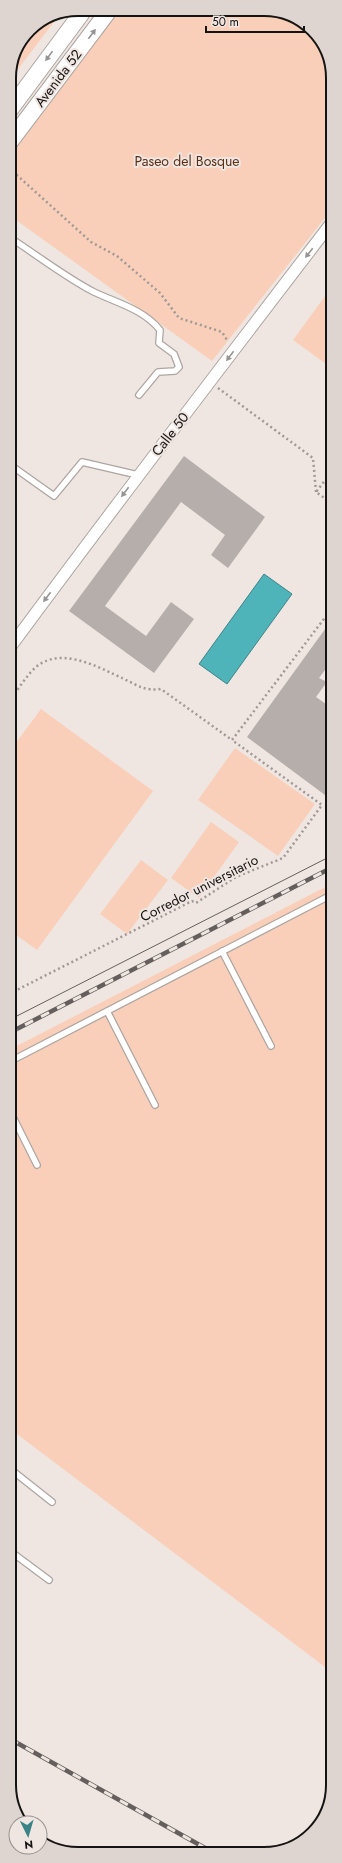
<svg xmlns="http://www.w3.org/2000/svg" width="342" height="1863" font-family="Jost,sans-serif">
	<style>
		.green { fill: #f9cfb9 }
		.water { fill: #4fb4ba; stroke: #3e8488 }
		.building { fill: #b6aeaa }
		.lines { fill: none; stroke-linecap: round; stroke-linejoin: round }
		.lane-casing { stroke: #ada5a1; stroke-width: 8 }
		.street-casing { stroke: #ada5a1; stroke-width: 13 }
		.secondary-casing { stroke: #ada5a1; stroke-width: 18 }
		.path { stroke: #a09996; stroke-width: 2.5; stroke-dasharray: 2 3; stroke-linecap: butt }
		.lane { stroke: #fff; stroke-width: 5.5 }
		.street { stroke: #fff; stroke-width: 11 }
		.secondary { stroke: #fff; stroke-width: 16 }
		.tram { stroke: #645f5d; stroke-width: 1 }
		.rail-casing { stroke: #645f5d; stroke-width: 4.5 }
		.rail { stroke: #efe6e2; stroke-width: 3; stroke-dasharray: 9; stroke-linecap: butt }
		.oneway { fill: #969594 }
		.labels { text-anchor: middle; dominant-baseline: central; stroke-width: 4; stroke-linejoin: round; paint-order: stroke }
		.street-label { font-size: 14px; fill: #161412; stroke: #efe6e2 }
		.park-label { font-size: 14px; fill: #5b2f15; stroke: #efe6e2 }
		.rim { fill: none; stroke: #161412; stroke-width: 2 }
	</style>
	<rect width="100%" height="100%" fill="#efe6e2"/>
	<path class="green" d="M282 11 316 33 332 69V209L212 361 9 215V158L117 13Z
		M52 14H60L9 81V74L29 29Z
		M328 292 332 295 333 369 293 340Z
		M41 709 153 791 37 950 9 930V752Z
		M235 748 315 804 278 856 198 800Z
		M211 822 239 842 199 898 171 878Z
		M141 860 168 880 127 934 100 914Z
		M333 883V1673L9 1428V1050Z"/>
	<path class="water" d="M264 574 292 594 227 684 199 664Z"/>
	<path class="building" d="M184 456 265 517 228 568 211 555 225 535 181 502 105 606 146 636 171 602 194 619 154 673 69 611Z
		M328 625 333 629V676L325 670 319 678 327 682 316 697 333 709V801L247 737Z"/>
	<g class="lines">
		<defs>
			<path id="lane" d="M9 237C37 255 65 277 94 292 117 303 143 309 160 330L159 343 174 354 179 367 175 371 158 372 139 395
				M9 464 54 496 82 462 138 475
				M222 951 271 1046
				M107 1011 155 1105
				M9 1062 333 894
				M9 1109 37 1165
				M9 1468 52 1502
				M10 1551 49 1580"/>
			<path id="street" d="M9 649C115 505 224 363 332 222"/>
			<path id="secondary" d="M9 111 81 14
				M9 143 107 13"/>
		</defs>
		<use href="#lane" class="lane-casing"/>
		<use href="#street" class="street-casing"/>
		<use href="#secondary" class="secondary-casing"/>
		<path class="path" d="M9 168 91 242 117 256 160 293 179 318 222 332 227 340
			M218 388 313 458 316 492
			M333 470 316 492 333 504
			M9 702C16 692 23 681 31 672 56 643 96 666 124 679 139 686 144 691 161 689L232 740 333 607
			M9 994 192 901 196 903 236 877 283 858 322 805 232 740"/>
		<use href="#lane" class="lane"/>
		<use href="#street" class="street"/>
		<use href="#secondary" class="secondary"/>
		<path class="tram" d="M9 1020 333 855"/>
		<defs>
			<path id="rail" d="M9 1033 333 867
				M10 1739 214 1853"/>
		</defs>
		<use href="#rail" class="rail-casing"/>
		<use href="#rail" class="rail"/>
	</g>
	<defs><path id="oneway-solid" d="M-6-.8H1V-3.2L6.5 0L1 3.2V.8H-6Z"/></defs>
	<g class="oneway">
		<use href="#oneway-solid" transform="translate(92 34) rotate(-53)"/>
		<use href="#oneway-solid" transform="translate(49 56) rotate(126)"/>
		<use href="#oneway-solid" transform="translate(309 253) rotate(128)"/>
		<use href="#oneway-solid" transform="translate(230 356) rotate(127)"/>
		<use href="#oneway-solid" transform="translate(125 492) rotate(127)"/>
		<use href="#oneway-solid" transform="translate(47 597) rotate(127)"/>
	</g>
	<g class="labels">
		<g class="street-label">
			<text transform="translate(58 78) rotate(-53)">Avenida 52</text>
			<text transform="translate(170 434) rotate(-52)">Calle 50</text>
			<text transform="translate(199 888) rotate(-27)">Corredor universitario</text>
		</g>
		<g class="park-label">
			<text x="187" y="161">Paseo del Bosque</text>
		</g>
	</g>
	<path d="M0 0H342V1863H0ZM78 16H264A62 62 0 0 1 326 78V1785A62 62 0 0 1 264 1847H78A62 62 0 0 1 16 1785V78A62 62 0 0 1 78 16Z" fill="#ded5d1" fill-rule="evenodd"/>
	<path class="rim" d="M78 16H264A62 62 0 0 1 326 78V1785A62 62 0 0 1 264 1847H78A62 62 0 0 1 16 1785V78A62 62 0 0 1 78 16Z"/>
	<g transform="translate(28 1835) rotate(175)"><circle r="19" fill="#efe6e2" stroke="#98928f"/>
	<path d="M0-3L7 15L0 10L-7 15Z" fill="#3a8387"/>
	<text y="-6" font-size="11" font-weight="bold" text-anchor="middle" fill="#161412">N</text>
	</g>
	<path d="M206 26v6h98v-6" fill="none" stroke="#161412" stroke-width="2"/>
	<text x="212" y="26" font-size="12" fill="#161412" stroke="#efe6e2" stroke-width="3" paint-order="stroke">50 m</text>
</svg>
